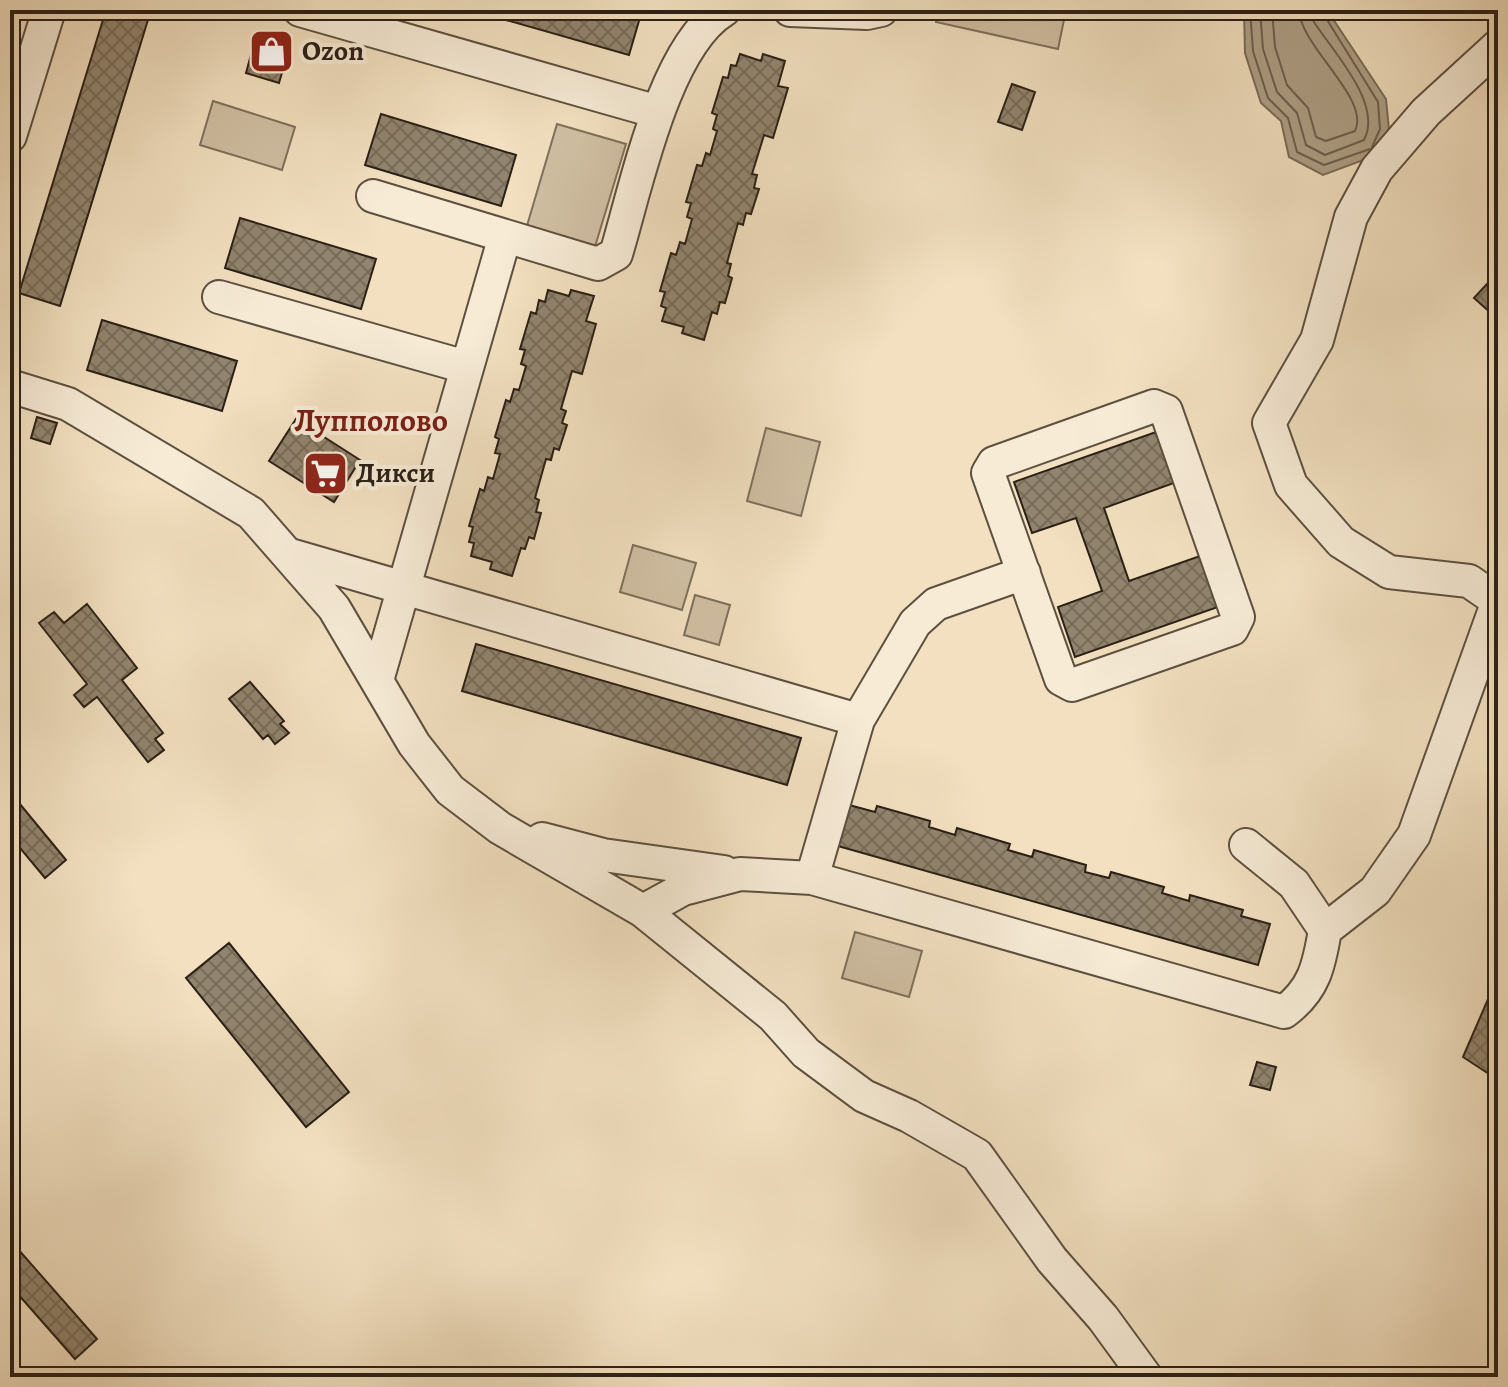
<svg xmlns="http://www.w3.org/2000/svg" width="1508" height="1387" font-family="Alegreya,serif">
	<style>
		.green { fill: #d0bfa3; stroke: #7e705c; stroke-width: 2 }
		.water { fill: #ae9f86; stroke: #7a6c59; stroke-width: 2 }
		.lines { fill: none; stroke-linecap: round; stroke-linejoin: round }
		.shore { stroke: #6c604e; stroke-width: 2 }
		.building { fill: url(#building-cross-hatch); stroke: #2b2016; stroke-width: 2 }
		.minor-casing { stroke: #5d5040; stroke-width: 36 }
		.minor { stroke: #f7ebd6; stroke-width: 32 }
		.labels { text-anchor: middle; dominant-baseline: central; stroke-width: 8; stroke-linejoin: round; paint-order: stroke }
		.poi-label { font-size: 28px; font-weight: bold; fill: #2b2016; stroke: #f7ebd6; text-anchor: start }
		.quarter-label { font-size: 32px; font-weight: bold; fill: #7a1f14; stroke: #f7ebd6 }
	</style>
	<defs>
		<pattern id="building-cross-hatch" width="8" height="8" patternUnits="userSpaceOnUse" patternTransform="scale(2)"><rect width="8" height="8" fill="#92846e"/><path d="M0 0l8 8M0 8l8-8" fill="none" stroke="#776c59"/></pattern>
	</defs>
	<rect width="100%" height="100%" fill="#f2e0c0"/>
	<filter id="stains"><feTurbulence type="fractalNoise" baseFrequency=".0025" numOctaves="4"/><feColorMatrix values="0 0 0 0 .2 0 0 0 0 .09 0 0 0 0 .02 0 0 0 .5 -.17"/></filter>
	<radialGradient id="worn" r=".72"><stop offset=".6" stop-color="#630" stop-opacity="0"/><stop offset="1" stop-color="#630" stop-opacity=".3"/></radialGradient>
	<path class="green" d="M938 10H1066L1058 49 936 22Z
		M213 101 295 127 282 170 200 145Z
		M557 124 626 144 594 250 526 229Z
		M766 428 820 442 801 516 747 501Z
		M633 545 696 563 682 610 620 592Z
		M695 595 730 605 719 645 684 635Z
		M855 932 922 951 909 997 842 978Z"/>
	<path class="water" d="M1244 10H1327L1386 99 1389 130 1377 155 1323 175 1289 157 1281 121 1261 103 1245 53Z"/>
	<g class="lines">
		<path class="shore" d="M1250 10 1253 51 1268 98 1288 118 1297 152 1324 165 1370 149
			M1260 10 1263 49 1277 92 1297 113 1306 145 1325 155 1364 140C1383 104 1334 53 1314 22L1311 10
			M1272 10 1275 47 1287 85 1308 108 1316 137 1326 141 1355 131C1371 99 1300 46 1299 10
			M1321 10 1378 102 1380 129 1372 147"/>
	</g>
	<path class="building" d="M106 10H151L60 306 19 293Z
		M471 10H629L641 14 629 55Z
		M256 36 290 45 279 83 246 73Z
		M740 54 761 61 763 54 785 61 778 86 788 88 773 138 764 135 752 174 757 175 754 188 759 189 751 214 746 213 743 225 738 223 727 263 731 264 728 276 732 278 725 303 720 302 717 314 712 312 704 340 682 333 684 327 662 321 666 308 661 306 665 292 660 291 671 253 676 255 680 242 685 244 692 219 687 217 691 203 686 202 697 165 702 166 706 153 710 155 717 131 713 129 717 115 712 113 723 77 728 78 731 65 736 66Z
		M1012 84 1035 92 1022 130 998 122Z
		M381 114 516 155 501 206 365 165Z
		M240 218 376 259 361 309 225 268Z
		M1498 272V307L1492 314 1474 298Z
		M548 290 569 296 571 290 594 296 586 321 596 324 582 374 572 371 561 409 566 411 562 423 567 425 559 450 554 448 551 460 546 459 535 498 539 500 536 512 541 513 534 539 529 537 525 549 521 548 512 576 490 569 492 562 471 556 474 543 469 542 473 527 469 526 480 489 484 491 488 477 493 479 500 454 495 453 499 439 495 437 506 400 510 402 514 389 519 390 526 366 521 364 525 350 520 349 531 312 536 314 539 300 545 302Z
		M102 320 237 361 222 411 87 370Z
		M37 417 57 423 50 444 31 438Z
		M296 419 360 460 334 502 269 461Z
		M1156 432 1174 483 1104 508 1129 581 1200 556 1218 607 1075 657 1058 607 1102 591 1076 518 1032 533 1014 482Z
		M87 604 137 668 122 680 163 733 155 739 164 750 148 762 97 697 84 707 74 695 87 684 39 623 54 612 64 623Z
		M476 644 801 738 787 785 462 691Z
		M250 682 284 721 280 724 289 733 275 744 268 735 263 739 229 699Z
		M10 792 66 860 45 878 10 836Z
		M849 805 875 812 877 806 930 821 929 827 955 835 957 828 1010 844 1008 850 1032 857 1034 850 1086 865 1085 872 1109 878 1111 872 1164 887 1162 893 1189 901 1190 895 1243 910 1241 916 1270 924 1258 965 838 846Z
		M229 943 349 1092 306 1127 186 978Z
		M1498 976V1080L1463 1057Z
		M1257 1062 1276 1067 1270 1090 1250 1085Z
		M10 1240 97 1339 75 1359 10 1285Z"/>
	<g class="lines">
		<defs>
			<path id="minor" d="M300 10 658 112
				M790 10 867 13 881 10
				M10 136 49 10
				M373 196 598 264 616 254C636 188 664 47 724 10
				M219 297 466 367
				M10 386 68 404 251 513 334 608 414 744 450 790 500 828 643 911 773 1016 806 1053 864 1096 909 1116 977 1155 1052 1260 1103 1318 1146 1377
				M1154 406 1166 411 1238 617 1232 629 1072 685 1061 679 988 473 994 463Z
				M287 554 858 720 812 878
				M378 677 505 236
				M858 720 915 623 936 604 1024 573
				M542 839 603 855 724 872
				M643 911 683 889 740 874 812 878 1284 1012C1314 990 1319 966 1325 930L1294 884 1246 845
				M1325 930 1375 891 1414 835 1498 601 1469 581 1389 572 1341 542 1291 485 1269 423 1317 340 1351 217 1377 169 1426 112 1498 46"/>
		</defs>
		<use href="#minor" class="minor-casing"/>
		<use href="#minor" class="minor"/>
	</g>
	<defs>
		<symbol id="shop-square" viewBox="-11 -11 22 22"><rect x="-9" y="-9" width="18" height="18" rx="4" fill="#8f2418" stroke="#f7ebd6"/><path d="M-5-2.5h2.3a2.7 3.5 0 0 1 5.4 0H5L5.5 6h-11ZM-1.5-2.5h3a1.5 2.3 0 0 0-3 0Z" fill="#fff"/></symbol>
		<symbol id="supermarket-square" viewBox="-11 -11 22 22"><rect x="-9" y="-9" width="18" height="18" rx="4" fill="#8f2418" stroke="#f7ebd6"/><path d="M-6-5.5h2.5l.6 2H6L4.5 2H-2.5L-4.4-4H-6ZM-1.5 3.2a1.3 1.3 0 1 0 .1 0ZM3 3.2a1.3 1.3 0 1 0 .1 0Z" fill="#fff"/></symbol>
	</defs>
	<g fill-rule="evenodd">
		<use href="#shop-square" x="246" y="26" width="51" height="51"/>
		<use href="#supermarket-square" x="300" y="448" width="51" height="51"/>
	</g>
	<g class="labels">
		<g class="poi-label">
			<text x="302" y="51">Ozon</text>
			<text x="356" y="473">Дикси</text>
		</g>
		<g class="quarter-label">
			<text x="371" y="420">Лупполово</text>
		</g>
	</g>
	<rect width="1508" height="1387" fill="none" stroke="#f2e0c0" stroke-width="40"/>
	<rect x="12" y="12" width="1484" height="1363" fill="none" stroke="#2b2016" stroke-width="4"/>
	<rect x="20" y="20" width="1468" height="1347" fill="none" stroke="#2b2016" stroke-width="2"/>
	<rect width="100%" height="100%" filter="url(#stains)"/>
	<rect width="100%" height="100%" fill="url(#worn)"/>
</svg>
